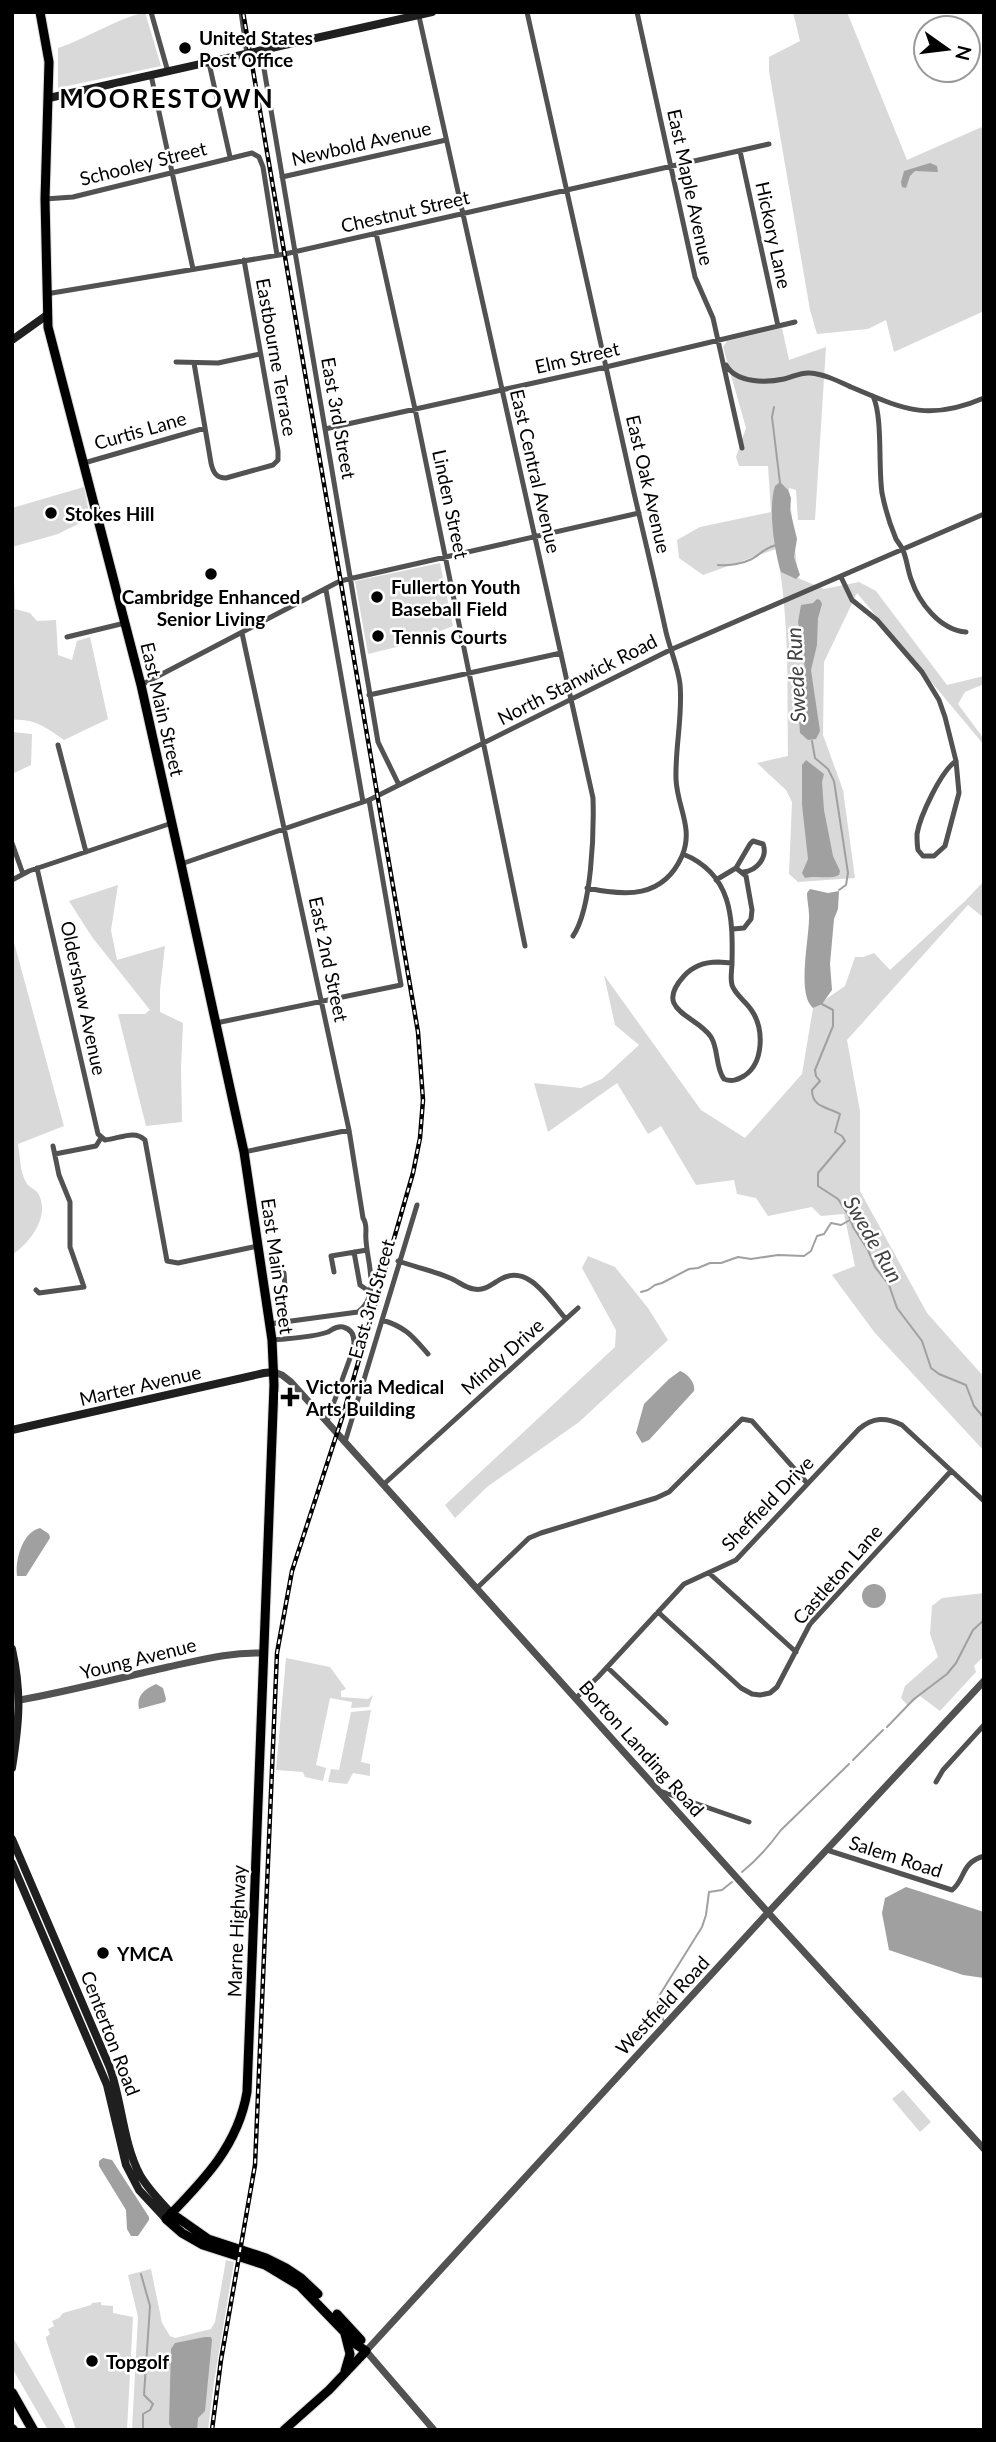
<svg xmlns="http://www.w3.org/2000/svg" width="996" height="2442" font-family="Lato,sans-serif">
	<style>
		.green { fill: #d9d9d9 }
		.water { fill: #a0a0a0 }
		.lines { fill: none; stroke-linecap: round; stroke-linejoin: round }
		.stream { stroke: #a0a0a0; stroke-width: 2 }
		.primary-casing { stroke: #dbdbdb; stroke-width: 11 }
		.motorway-casing { stroke: #dbdbdb; stroke-width: 12 }
		.minor { stroke: #525252; stroke-width: 5 }
		.tertiary { stroke: #525252; stroke-width: 7 }
		.secondary { stroke: #1f1f1f; stroke-width: 8 }
		.primary { stroke: #000; stroke-width: 9 }
		.motorway { stroke: #000; stroke-width: 10 }
		.rail-casing { stroke: #000; stroke-width: 4.5 }
		.rail { stroke: #fff; stroke-width: 2; stroke-dasharray: 5; stroke-linecap: butt }
		.poi-dot { fill: #000; stroke: #fff; stroke-width: 2.5 }
		.labels { text-anchor: middle; dominant-baseline: central; stroke-width: 5; stroke-linejoin: round; paint-order: stroke }
		.poi-label { font-size: 19px; font-weight: bold; fill: #000; stroke: #fff; text-anchor: start }
		.street-label { font-size: 19px; fill: #000; stroke: #fff }
		.water-label { font-size: 21px; font-style: italic; fill: #414141; stroke: #fff }
		.district-label { font-size: 26px; font-weight: bold; letter-spacing: 2px; fill: #000; stroke: #fff }
	</style>
	<rect width="100%" height="100%" fill="#fff"/>
	<path class="green" d="M145 12 161 66 58 88V48C88 38 114 20 145 12Z
		M793 12H847L907 160 984 126V311L894 352 886 320 868 329 817 334 810 310 769 71V57L800 41Z
		M782 328 789 360 826 347 815 520H798L796 490 789 488 798 578 824 589 859 582 876 591 947 685 984 676V684L965 692 958 704 984 739V745L857 593 824 662 823 735 843 790 855 878 798 882 789 874 792 802 786 790 757 763 788 756C787 687 790 616 776 549L703 575 679 558 677 540 700 527 771 512 768 466H739L736 457 746 428 723 347 727 341Z
		M84 487 90 518 58 534 12 547V508Z
		M440 563 453 626 405 645 368 654 355 581Z
		M12 579 14 580 15 609 30 613 37 621 56 620 58 655 72 660 77 641 90 637 108 719 64 740C47 728 34 718 12 720Z
		M12 732 32 734 31 765 12 774Z
		M984 881V918L968 905 847 1040 860 1111V1191L927 1313 984 1377V1451L875 1333 832 1275 855 1266 844 1214 821 1216 812 1207 768 1216 756 1198 737 1194 734 1180 696 1185 661 1126 648 1134 617 1083 548 1132 534 1083 581 1088 602 1079 639 1045 615 1025 604 975 701 1110 745 1138 802 1074 813 1008 845 986 855 957H863L874 953 890 970 965 901Z
		M118 885 111 930 117 960 165 946 160 990V1012L183 1023 181 1068 182 1122 146 1126 118 1014H145L150 1010 92 937 69 901Z
		M12 935 64 1126 18 1144C20 1155 20 1173 26 1182 28 1187 35 1189 38 1193 51 1216 30 1243 12 1255Z
		M588 1256 615 1267 648 1308 668 1340 579 1422 487 1487 455 1518 445 1505 615 1347 616 1330 582 1268Z
		M984 1593V1656L974 1666 976 1672 940 1711 920 1696 908 1706 901 1698 905 1686 938 1657 930 1634 932 1606 942 1598Z
		M286 1658 330 1667 346 1689 341 1691V1697L368 1699 373 1695 369 1707 351 1708 352 1702 330 1698 316 1765 326 1768 323 1781 305 1777 303 1772 276 1770Z
		M371 1710 361 1762 370 1764V1776L353 1773 347 1784 328 1782 331 1769 339 1770 351 1712Z
		M903 2090 931 2122 920 2132 892 2099Z
		M226 2260 234 2262 214 2382 208 2430H132L138 2317 128 2275 151 2269 162 2323 170 2336 175 2338 211 2329 215 2322Z
		M101 2302V2305L113 2306V2313L133 2317 127 2430H76L46 2339V2337L50 2334 48 2329 54 2326 52 2321 59 2318 63 2313 91 2305 92 2303Z
		M12 2336 67 2430H48L12 2368Z"/>
	<path class="water" d="M930 163 937 166 938 172 915 171 910 176 906 188 902 187 901 182 904 171Z
		M780 482 788 490 791 498 790 510 797 539 794 557 800 575 796 579 781 572C774 550 768 508 775 486Z
		M817 599 820 600 822 604 818 618 817 645 811 670 820 731 816 739 808 740 800 733 797 690 800 684 804 683 805 680 804 651 798 622 801 605 813 603Z
		M806 760 824 774 822 782 824 810 833 856 840 871 839 875C829 880 817 875 805 878L802 873 808 859 802 805V765Z
		M810 889 828 893 839 891 838 909 834 919 830 964 832 990 822 1004 813 1008C796 994 810 936 809 915 809 908 807 901 807 893Z
		M680 1371C687 1373 696 1383 694 1391L649 1440 642 1443 636 1433 644 1404 669 1379Z
		M40 1528 49 1534 50 1538 26 1576H17C15 1561 22 1532 40 1528Z
		M862 1596a12 12 0 1 1 24 0a12 12 0 1 1-24 0Z
		M156 1684 163 1688 166 1699 165 1702 139 1709C136 1695 145 1689 156 1684Z
		M906 1887 984 1912V1978L963 1975 889 1950 882 1913 885 1898Z
		M103 2158 112 2160 149 2217V2220L138 2236H131L127 2229 126 2210 99 2166V2161Z
		M205 2337H211L212 2340 205 2411 198 2418 197 2430H173L169 2424 171 2349 175 2343Z"/>
	<g class="lines">
		<path class="stream" d="M774 407 772 417 780 483
			M718 565C728 566 742 564 752 559 761 554 765 547 777 545
			M812 741 815 758 828 769 834 781 848 873 846 885 839 890
			M820 1003 833 1010V1026L815 1070 816 1076 820 1081 812 1090C812 1108 828 1107 840 1114L835 1132 842 1136 845 1141 818 1173V1186L838 1199 849 1216 853 1227 868 1250 875 1267 889 1285 897 1308 922 1341 931 1368 939 1374 966 1385 974 1406 984 1418
			M641 1292 648 1290 655 1285 662 1283 689 1269 698 1268 710 1263H721L738 1257 751 1259 778 1255 804 1256 811 1251 817 1236 824 1234 831 1223 841 1225 850 1220
			M887 1727 914 1699 947 1674 956 1663 973 1630 984 1620
			M853 1760 883 1730
			M742 1872C757 1860 770 1845 781 1830L849 1764
			M664 2021 657 2007 659 1996 702 1927 706 1915 709 1892 722 1890 732 1882
			M141 2274 150 2306 144 2395 153 2404 150 2410 143 2414V2430"/>
		<defs>
			<path id="primary" d="M40 12 49 62 45 199 48 327 141 685 181 864 244 1152 272 1340 274 1385 247 2092C238 2146 203 2181 166 2219L182 2233 203 2245 265 2265 300 2286 357 2345 366 2351
				M171 2213 208 2239 266 2258 286 2268 301 2278 318 2294
				M337 2314 361 2340
				M345 2371 350 2354 345 2334
				M284 2430 329 2390 366 2351"/>
			<path id="motorway" d="M12 2393 33 2430
				M12 2429 13 2430"/>
		</defs>
		<use href="#primary" class="primary-casing"/>
		<use href="#motorway" class="motorway-casing"/>
		<path class="minor" d="M151 12 168 72
			M241 12 247 54
			M418 12 593 798C594 832 592 908 573 936
			M527 12C563 173 599 333 634 493 645 540 656 586 666 632 670 649 678 667 680 684 683 715 675 747 676 779 677 807 694 828 682 856 663 899 625 896 587 888
			M637 12 695 277 713 318 742 448
			M261 51 378 742 399 785
			M209 63 230 157
			M151 75 193 269
			M740 151 778 326
			M282 177 446 140
			M45 199 73 197 252 153 259 157 263 167 277 255
			M376 233 415 409 525 946
			M46 294 285 254 769 144
			M176 362 218 363 260 354
			M194 363 211 463C213 472 216 478 226 478L273 465 278 460V451L244 260
			M726 365C736 383 766 383 784 379 793 377 801 372 810 373 824 374 838 381 851 387 903 409 928 422 984 398
			M873 396C883 418 878 465 882 493 885 508 890 525 896 539 899 544 903 548 904 553 907 561 908 571 911 579 919 603 940 630 966 632
			M325 429 606 367 795 322
			M84 463 205 428
			M841 577 852 600 877 620 922 672 939 700 945 717 956 761 959 793 945 846 934 856H923L918 850C917 845 917 839 917 834 920 816 941 771 956 761
			M326 590 363 802
			M242 633 349 1130 363 1218C368 1225 365 1232 366 1240 367 1262 381 1296 358 1312L269 1324
			M67 637 125 623
			M141 685 340 581 639 513
			M369 695 561 653
			M58 745 86 852
			M12 843 23 874
			M683 854C732 874 733 917 732 963
			M181 864 369 800 670 650 984 514
			M37 868 98 1134 105 1140C119 1139 134 1129 145 1140L167 1261 178 1263 258 1246
			M736 868 750 844 753 841 763 844C768 857 757 871 743 872
			M12 880 29 871 172 823
			M716 880 736 868 746 876 752 910 751 919 744 928 733 929
			M718 962 732 963C732 970 730 978 732 985 735 995 747 1002 752 1011 764 1029 764 1063 744 1076 737 1080 732 1082 724 1079 715 1067 719 1050 711 1037 697 1015 652 1011 684 976 693 966 704 962 718 962Z
			M216 1023 401 985 369 800
			M244 1152 349 1130
			M55 1154 96 1146 101 1138
			M354 1252 360 1285 370 1292
			M398 1261C415 1267 434 1271 450 1278 458 1281 465 1288 474 1289 484 1291 491 1285 499 1280 528 1262 549 1300 566 1319
			M334 1272 331 1256 367 1250
			M284 1273 285 1288 281 1293 284 1322
			M36 1290 39 1293 84 1287 70 1247V1202L59 1175 53 1146
			M382 1320C406 1327 413 1337 428 1354
			M272 1340C289 1338 311 1338 328 1332 333 1329 337 1326 343 1327 355 1330 355 1341 353 1350L327 1421
			M345 1442 417 1205
			M384 1484 578 1308
			M709 1573 796 1652
			M477 1588 529 1538 541 1533 656 1498 669 1492 742 1419 752 1421 807 1483
			M658 1612 741 1688 752 1694 760 1695 770 1693 777 1687 810 1624 951 1471
			M607 1667 666 1723
			M576 1698 598 1677 684 1584 736 1560 859 1429C873 1417 886 1417 902 1425L984 1501
			M936 1782 943 1770 984 1725
			M660 1791 749 1822
			M827 1850 952 1890C966 1879 960 1863 984 1856"/>
		<path class="tertiary" d="M274 1372 282 1375 291 1382 773 1918 984 2149
			M20 1700C70 1691 119 1678 168 1667 201 1660 230 1652 264 1653
			M434 2430 366 2351 763 1918 984 1681"/>
		<path class="secondary" d="M49 98 432 12
			M12 340 47 315
			M12 1430 264 1373 274 1372
			M12 1649C22 1694 19 1723 12 1768
			M12 1839 110 2068C122 2102 123 2143 140 2175 148 2189 160 2201 171 2213
			M12 1863 107 2085 126 2165 139 2190 166 2219"/>
		<use href="#primary" class="primary"/>
		<use href="#motorway" class="motorway"/>
		<defs>
			<path id="rail" d="M212 2430 221 2360 255 2165 277 1653 292 1571 343 1415 413 1173 420 1138 423 1100 418 1032 243 12"/>
		</defs>
		<use href="#rail" class="rail-casing"/>
		<use href="#rail" class="rail"/>
	</g>
	<g class="poi-dot">
		<circle cx="185" cy="48" r="7"/>
		<circle cx="51" cy="513" r="7"/>
		<circle cx="211" cy="574" r="7"/>
		<circle cx="377" cy="597" r="7"/>
		<circle cx="378" cy="636" r="7"/>
		<path d="M286.5 1386.5h7v7h7v7h-7v7h-7v-7h-7v-7h7z"/>
		<circle cx="103" cy="1953" r="7"/>
		<circle cx="92" cy="2361" r="7"/>
	</g>
	<g class="labels">
		<g class="poi-label">
			<text x="199" y="37">United States<tspan x="199" dy="22">Post Office</tspan></text>
			<text x="65" y="513">Stokes Hill</text>
			<text x="391" y="586">Fullerton Youth<tspan x="391" dy="22">Baseball Field</tspan></text>
			<text x="211" y="596" text-anchor="middle">Cambridge Enhanced<tspan x="211" dy="22">Senior Living</tspan></text>
			<text x="392" y="636">Tennis Courts</text>
			<text x="306" y="1386">Victoria Medical<tspan x="306" dy="22">Arts Building</tspan></text>
			<text x="117" y="1953">YMCA</text>
			<text x="106" y="2361">Topgolf</text>
		</g>
		<g class="street-label">
			<text transform="translate(361 143) rotate(-13)">Newbold Avenue</text>
			<text transform="translate(143 163) rotate(-14)">Schooley Street</text>
			<text transform="translate(691 187) rotate(78)">East Maple Avenue</text>
			<text transform="translate(405 211) rotate(-13)">Chestnut Street</text>
			<text transform="translate(774 235) rotate(78)">Hickory Lane</text>
			<text transform="translate(277 357) rotate(80)">Eastbourne Terrace</text>
			<text transform="translate(577 357) rotate(-13)">Elm Street</text>
			<text transform="translate(339 418) rotate(80)">East 3rd Street</text>
			<text transform="translate(140 430) rotate(-16)">Curtis Lane</text>
			<text transform="translate(536 471) rotate(77)">East Central Avenue</text>
			<text transform="translate(649 484) rotate(77)">East Oak Avenue</text>
			<text transform="translate(451 504) rotate(78)">Linden Street</text>
			<text transform="translate(577 679) rotate(-27)">North Stanwick Road</text>
			<text transform="translate(163 709) rotate(77)">East Main Street</text>
			<text transform="translate(329 959) rotate(78)">East 2nd Street</text>
			<text transform="translate(84 998) rotate(78)">Oldershaw Avenue</text>
			<text transform="translate(278 1266) rotate(82)">East Main Street</text>
			<text transform="translate(371 1299) rotate(-74)">East 3rd Street</text>
			<text transform="translate(502 1356) rotate(-42)">Mindy Drive</text>
			<text transform="translate(140 1385) rotate(-13)">Marter Avenue</text>
			<text transform="translate(767 1503) rotate(-46)">Sheffield Drive</text>
			<text transform="translate(837 1574) rotate(-49)">Castleton Lane</text>
			<text transform="translate(138 1658) rotate(-14)">Young Avenue</text>
			<text transform="translate(642 1748) rotate(48)">Borton Landing Road</text>
			<text transform="translate(896 1856) rotate(18)">Salem Road</text>
			<text transform="translate(236 1931) rotate(-88)">Marne Highway</text>
			<text transform="translate(662 2005) rotate(-47)">Westfield Road</text>
			<text transform="translate(111 2033) rotate(69)">Centerton Road</text>
		</g>
		<g class="water-label">
			<text transform="translate(795 675) rotate(-93)">Swede Run</text>
			<text transform="translate(874 1239) rotate(60)">Swede Run</text>
		</g>
		<g class="district-label">
			<text x="167" y="98">MOORESTOWN</text>
		</g>
	</g>
	<rect width="996" height="2442" fill="none" stroke="#000000" stroke-width="28"/>
	<g transform="translate(947 49) rotate(104)"><circle r="33" fill="#ffffff" stroke="#999999" stroke-width="2"/>
	<path d="M0-5L12 26L0 18L-12 26Z" fill="#000000"/>
	<text y="-10" font-size="19" font-weight="bold" text-anchor="middle" fill="#000000">N</text>
	</g>
</svg>
